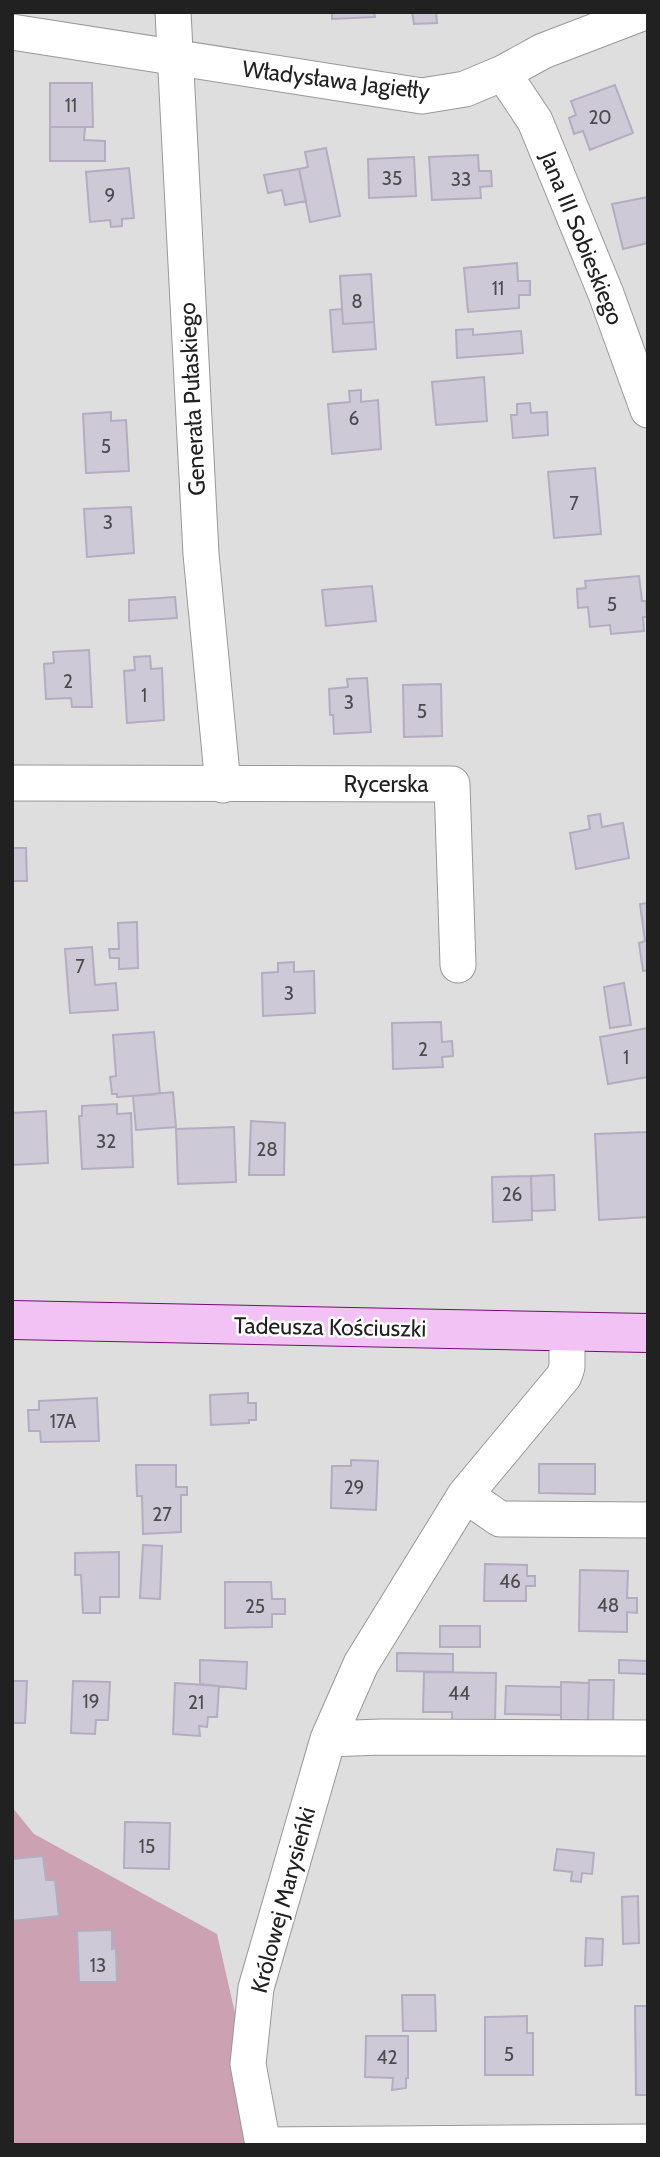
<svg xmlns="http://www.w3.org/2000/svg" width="660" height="2157" font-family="Cabin,sans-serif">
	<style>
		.residential { fill: #dededf }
		.forest { fill: #cca1b2 }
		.building { fill: #cec9d7; stroke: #b4acc1; stroke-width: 2 }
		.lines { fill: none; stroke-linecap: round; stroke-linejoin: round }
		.minor-casing { stroke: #989898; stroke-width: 37 }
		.secondary-casing { stroke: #720f70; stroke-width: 40 }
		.minor { stroke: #fff; stroke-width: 35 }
		.secondary { stroke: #f3c2f5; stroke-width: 38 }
		.labels { text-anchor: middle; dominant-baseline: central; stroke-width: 5; stroke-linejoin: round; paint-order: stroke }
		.number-label { font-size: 19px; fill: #4c4b4e }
		.street-label { font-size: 23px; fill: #212121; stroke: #fff }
	</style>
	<rect width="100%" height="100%" fill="#ede9f1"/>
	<path class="residential" d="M12 12H648V2145H12Z"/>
	<path class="forest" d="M12 1807 34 1834 217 1934 265 2145H12Z"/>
	<path class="building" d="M332 12H374L375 17 332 19Z
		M412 12H436L437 23 414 24Z
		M50 83H92L93 127H50Z
		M615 85 633 133 590 150 583 131 574 134 569 118 576 115 571 101Z
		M50 127H85L84 140 105 141V161H50Z
		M326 148 340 216 310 222 299 169 308 167 305 152Z
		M478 155 479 171H491L492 186 480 187 481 198 432 200 429 157Z
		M414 157 416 196 369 198 368 159Z
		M129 168 134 218 122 219V226L111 227 110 220 90 222 86 172Z
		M299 169 306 201 285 205 282 190 268 193 264 175Z
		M648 197V243L623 249 612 204Z
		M517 263 518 281H530V295H519V308L468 312 464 268Z
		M371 274 374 322 343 324 340 276Z
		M342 309 343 324 374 322 376 349 333 352 330 310Z
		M473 329V335L521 331 523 353 457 358 456 330Z
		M484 377 487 421 436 425 432 382Z
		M361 390V402L378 400 381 449 332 454 328 404 350 402 349 391Z
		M530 403 531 413 547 412 548 435 513 438 511 415H517V404Z
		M111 412V421L126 420 129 471 86 473 83 414Z
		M595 468 601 534 554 538 548 472Z
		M131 507 134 553 87 557 84 509Z
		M639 576 642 601H646L647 617H643L644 631 611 634 610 625 590 627 588 607 578 608 577 589 586 588 585 581Z
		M372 586 376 621 326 626 322 590Z
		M175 597 177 618 129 621V600Z
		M89 650 92 707H72L71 698 46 699 44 664 54 663 53 652Z
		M150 656 151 669 162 668 164 720 127 723 124 671 135 670 134 657Z
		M367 678 371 732 334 734 333 715H330L329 689 348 687 347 679Z
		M441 684 442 736 404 737 403 685Z
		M600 814 602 827 623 823 629 858 576 869 570 833 590 829 588 816Z
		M12 848H26L27 881H12Z
		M648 903V970L643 971 639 943 645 941 640 904Z
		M137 922 138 968 119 969V958H110L109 949H119L118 923Z
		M92 947 95 985 116 983 118 1010 70 1013 65 949Z
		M294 962V972L314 971 315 1013 263 1016 262 973 278 972V963Z
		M624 983 631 1025 610 1028 604 987Z
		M441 1022 442 1042 452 1041 453 1056 442 1057 443 1067 393 1069 392 1023Z
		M648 1028V1077L608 1084 600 1037Z
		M154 1032 160 1094 117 1097V1094H112L110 1077 116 1076 113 1035Z
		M173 1092 176 1127 136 1130 133 1096Z
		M117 1104V1114L131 1113 133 1167 82 1169 79 1116H82V1106Z
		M46 1111 48 1163 12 1165V1113Z
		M251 1121 285 1123 284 1175H249Z
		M234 1127 236 1182 178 1184 176 1129Z
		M648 1132V1217L599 1220 595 1134Z
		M554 1175 555 1210 532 1211 531 1176Z
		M531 1176 532 1220 493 1222 492 1177Z
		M248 1393V1403H256V1420H249V1423L211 1425 210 1395Z
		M97 1398 99 1441 41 1442 40 1431H29L28 1410H39V1401Z
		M351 1460 378 1461 376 1510 331 1508 332 1466H351Z
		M539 1464H595V1494L539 1493Z
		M136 1465H176V1487H187V1495H181V1532L143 1534 142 1496H137Z
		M143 1545 162 1546 160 1599 140 1598Z
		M119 1552V1597H100V1613H83L81 1575H75V1553Z
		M485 1564 527 1565V1576H535V1586H526V1601H484Z
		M580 1570 628 1571 627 1598H637V1613L627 1612V1632L579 1631Z
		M225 1582H271L272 1599H285V1614H272V1627L225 1628Z
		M440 1626H480V1647H440Z
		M397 1653 453 1654V1672L397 1671Z
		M200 1660 247 1662 246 1689 200 1684Z
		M619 1660 648 1661V1674L619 1673Z
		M424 1672 496 1673 495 1725 452 1724V1712H423Z
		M589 1680H614L613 1723H588Z
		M12 1681H27L25 1723H12Z
		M73 1681 110 1682 108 1720H96L95 1734 71 1733Z
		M561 1682 589 1683 588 1721 561 1720Z
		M175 1683 219 1686 217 1717H208L207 1727 199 1726 200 1736 173 1734Z
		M506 1686 561 1687V1715L505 1714Z
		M125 1822 170 1823 169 1869 124 1868Z
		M557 1849 594 1853 592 1874 582 1873 581 1882 571 1881 572 1872 554 1870Z
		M43 1856 46 1880H55L59 1916 12 1921V1859Z
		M638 1896 639 1943 623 1944 622 1897Z
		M112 1930V1949L116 1948 117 1982H79L77 1931Z
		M586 1938 603 1939 602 1965 585 1966Z
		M402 1995H435L436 2031H403Z
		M635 2006H648V2095H636Z
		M527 2016V2033H533V2075H485V2017Z
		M366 2036H408V2078H406V2088L392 2090 393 2078 365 2077Z"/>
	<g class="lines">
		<defs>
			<path id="minor" d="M173 12 201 554 223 785
				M12 32 422 96 465 89 503 73 543 51 645 12
				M503 73 535 121 606 294 648 410
				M12 783 452 784 458 965
				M465 1495 500 1519 648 1520
				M328 1739 381 1737 648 1738
				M263 2145 248 2064 256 1988 328 1739 361 1664 465 1495 564 1376 567 1367V1333
				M263 2145 648 2142"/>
			<path id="secondary" d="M12 1320 648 1333"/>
		</defs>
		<use href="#minor" class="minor-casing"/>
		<use href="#secondary" class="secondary-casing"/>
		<use href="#minor" class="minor"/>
		<use href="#secondary" class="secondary"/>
	</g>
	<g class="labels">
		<g class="number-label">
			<text x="71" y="105">11</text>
			<text x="600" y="117">20</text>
			<text x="392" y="178">35</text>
			<text x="461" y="179">33</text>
			<text x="110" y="195">9</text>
			<text x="498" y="288">11</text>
			<text x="357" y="301">8</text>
			<text x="354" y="418">6</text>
			<text x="106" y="446">5</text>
			<text x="574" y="503">7</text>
			<text x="108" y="522">3</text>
			<text x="612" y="604">5</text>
			<text x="68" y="681">2</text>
			<text x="144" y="695">1</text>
			<text x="349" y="702">3</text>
			<text x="422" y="711">5</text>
			<text x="80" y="966">7</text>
			<text x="289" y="993">3</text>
			<text x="423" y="1049">2</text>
			<text x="626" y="1057">1</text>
			<text x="106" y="1141">32</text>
			<text x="267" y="1149">28</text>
			<text x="512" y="1194">26</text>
			<text x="63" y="1421">17A</text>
			<text x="354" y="1487">29</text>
			<text x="162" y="1514">27</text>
			<text x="510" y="1581">46</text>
			<text x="608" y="1605">48</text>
			<text x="255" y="1606">25</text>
			<text x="459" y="1693">44</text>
			<text x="91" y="1701">19</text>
			<text x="196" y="1702">21</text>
			<text x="147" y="1846">15</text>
			<text x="98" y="1965">13</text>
			<text x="509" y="2054">5</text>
			<text x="387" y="2057">42</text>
		</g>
		<g class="street-label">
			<text transform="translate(336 80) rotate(7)">Władysława Jagiełły</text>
			<text transform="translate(582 238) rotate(68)">Jana III Sobieskiego</text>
			<text transform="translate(192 399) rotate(-93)">Generała Pułaskiego</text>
			<text x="386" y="784">Rycerska</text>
			<text transform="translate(330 1327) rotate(1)">Tadeusza Kościuszki</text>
			<text transform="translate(283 1900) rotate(-75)">Królowej Marysieńki</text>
		</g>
	</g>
	<rect width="660" height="2157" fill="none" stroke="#212121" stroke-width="28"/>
</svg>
